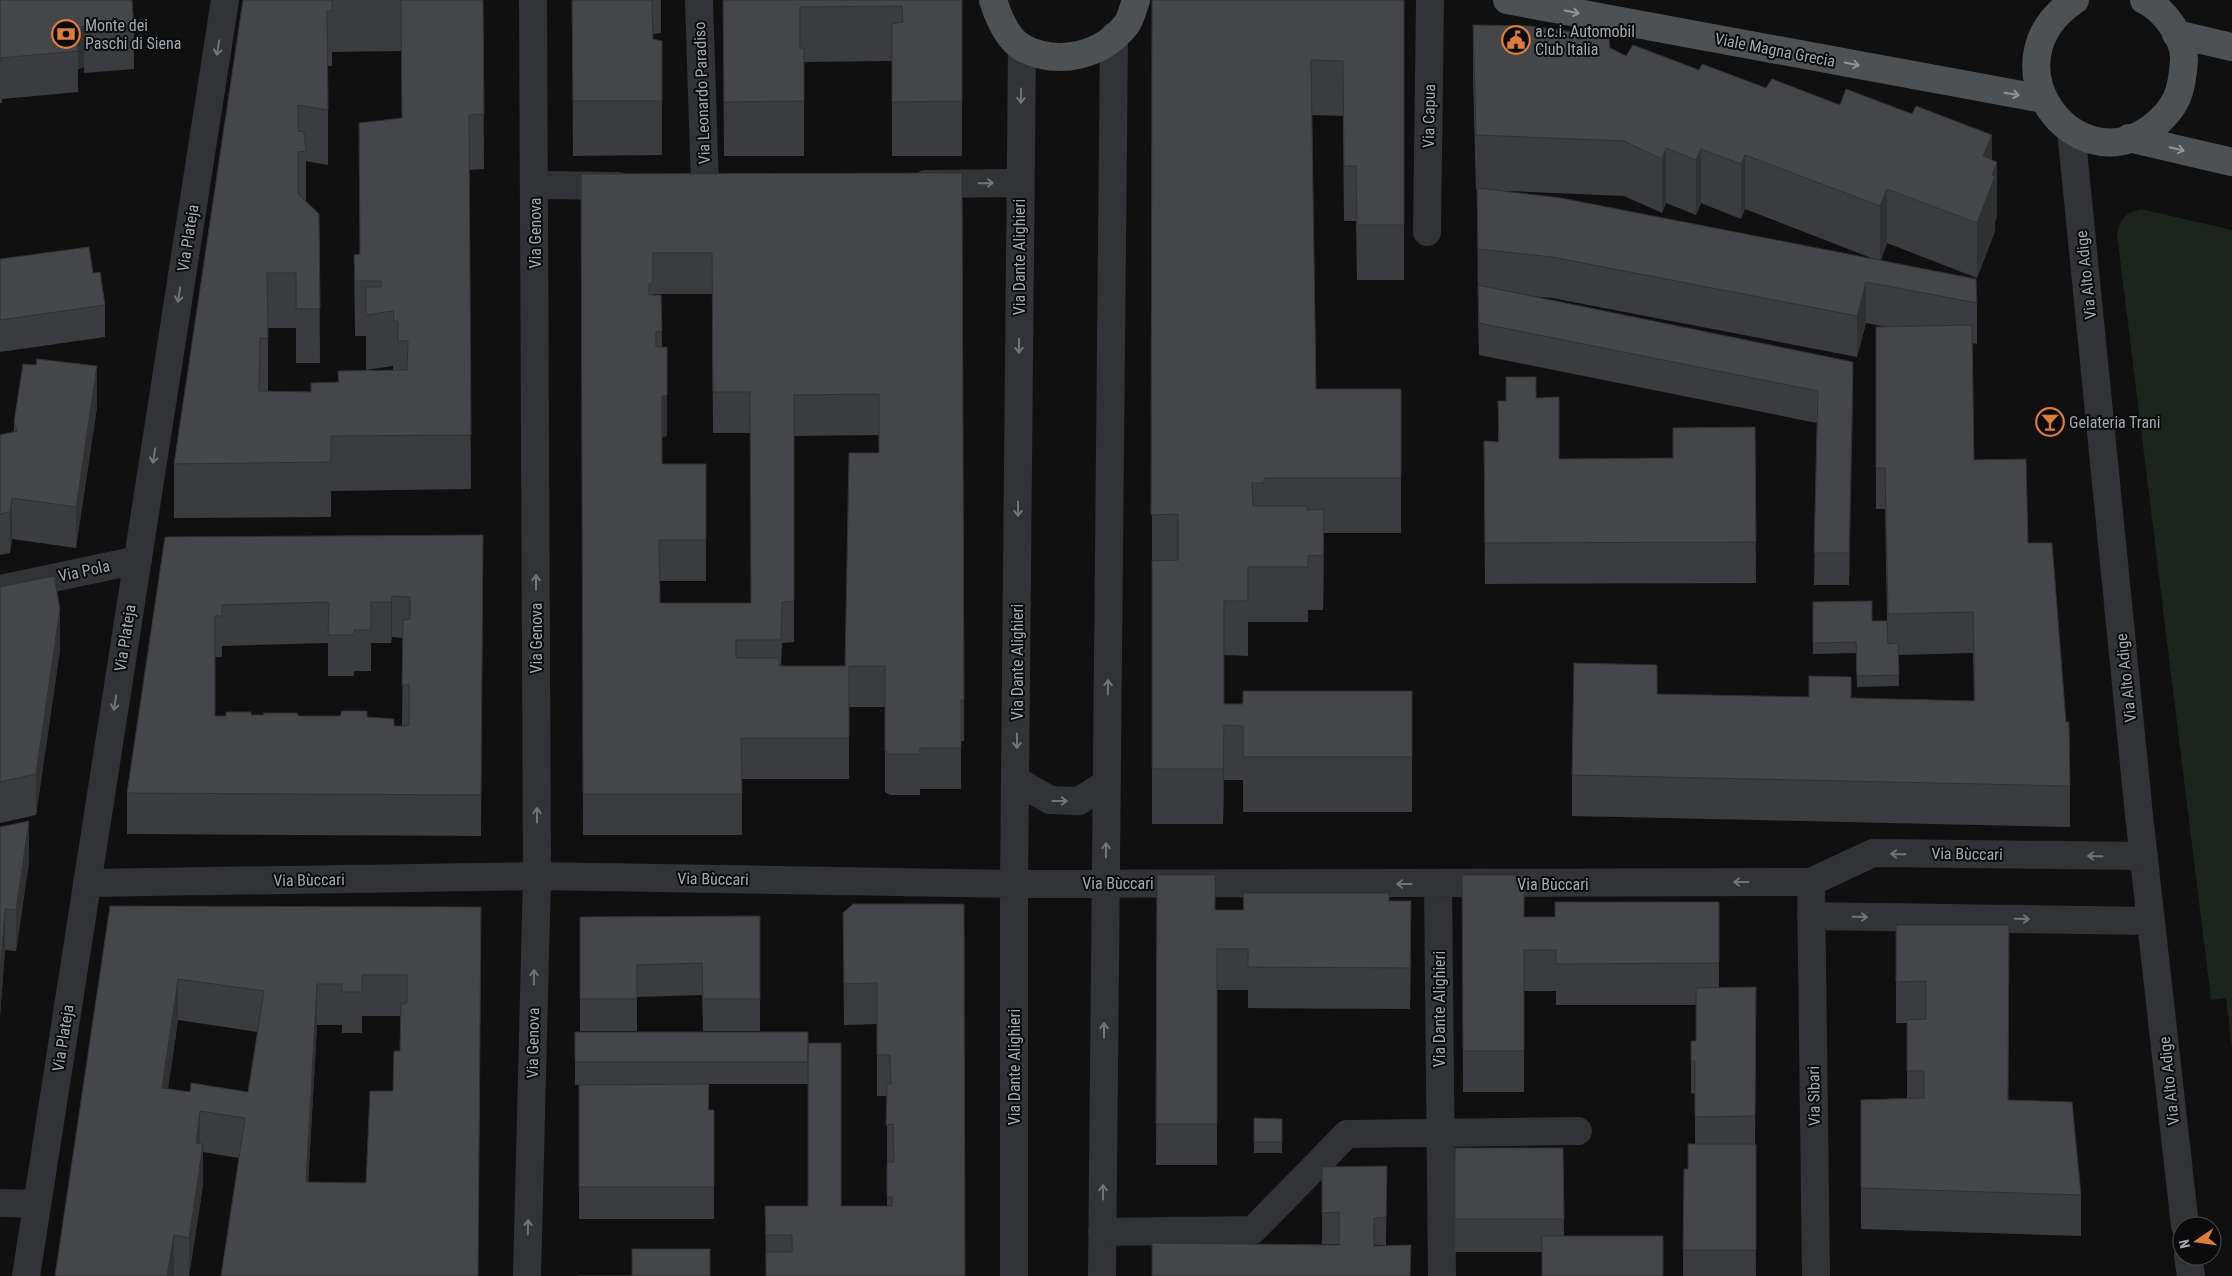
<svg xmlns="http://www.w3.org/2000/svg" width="2232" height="1276" font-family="'Roboto Condensed',sans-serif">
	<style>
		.park { fill: #1d231d }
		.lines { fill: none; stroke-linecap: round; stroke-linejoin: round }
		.minor { stroke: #313336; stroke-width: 28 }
		.major { stroke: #4d5154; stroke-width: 28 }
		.wall { fill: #3a3c3f; fill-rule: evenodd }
		.shaded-wall { fill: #303133 }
		.building { fill: #444649; stroke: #303133; fill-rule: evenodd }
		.oneway { stroke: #8d9499 }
		.oneway2 { stroke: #6f7479 }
		.labels { text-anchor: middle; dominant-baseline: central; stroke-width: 4; stroke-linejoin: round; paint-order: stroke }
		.poi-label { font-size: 16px; fill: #a2aab0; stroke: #0b0b0c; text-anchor: start }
		.street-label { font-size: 16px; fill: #a2aab0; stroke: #0b0b0c }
	</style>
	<rect width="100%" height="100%" fill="#101011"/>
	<path class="park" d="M2141 209 2232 230V1049L2226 998 2211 1000 2117 234C2120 218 2126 213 2141 209Z"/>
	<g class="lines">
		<path class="minor" d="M699 0 705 187
			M2071 130 2139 815 2185 1226
			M926 184 1019 183
			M535 185 618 186
			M1427 232 1430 0
			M0 589 138 560
			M1017 781 1050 800 1079 801 1107 783
			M1811 882 1816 1276
			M87 883 537 876 1014 884 1811 882 1873 853 2144 856
			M1438 884 1442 1276
			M1811 916 2151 921
			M0 1203 37 1204
			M1102 1232 1253 1230 1347 1134 1578 1131
			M2188 1256 2191 1276
			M26 1276 225 0
			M527 1276 537 876 533 0
			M1014 1276V884L1022 47
			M1102 1276 1114 36"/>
		<path class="major" d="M993 0C998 16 1007 39 1023 48 1058 66 1102 56 1126 25 1131 19 1133 8 1136 0
			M1507 0 2043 99
			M2075 0C1983 62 2074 184 2151 128 2177 108 2182 92 2184 60 2185 38 2164 9 2144 0
			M2176 34 2232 47
			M2129 138 2232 162"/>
	</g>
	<path class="wall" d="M0 0 134 28V69L84 73V67L78 69V92L2 99V103H0Z
		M243 0H483L484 169 469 170 471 489 331 491V517L174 518V464ZM401 51 402 119 360 254 354 255 355 336H366V370L393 366V370L338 371V382L311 392H268V328H296V363H320L319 214 306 202V161L328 165V66H332V52Z
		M572 0H661V33L653 34V39L662 41V155L573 156Z
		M723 0H962V156H892V61L804 62V156H724Z
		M1152 0H1404V280H1357L1356 221H1344L1343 116 1312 115 1316 389H1401V533H1324L1323 610H1308V622H1248V656L1224 655V704H1243L1412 691V812H1243V780H1224L1223 824H1152Z
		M1473 25 1610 48 1626 56 1699 70 1766 88 1840 105 1992 160 1997 216 1995 222V231L1977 278 1887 243 1881 260 1977 303V344L1972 343 1974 460 2028 543 2070 786V827L1572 816V775L1657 694 1974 701 1973 653 1898 655 1899 686 1857 687 1856 653 1813 654V602L1872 621H1887L1885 509H1876V327H1887L1866 323 1857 357 1552 298 1530 296 1853 395 1849 585H1814L1817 423 1479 355 1478 317 1477 190H1476L1473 80ZM1506 191 1624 196 1662 213 1666 203 1696 215 1701 203 1741 219 1745 209 1874 259Z
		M962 173 964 741H961V789H920V795H890L885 792V707H849V779H742V835H583L581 174ZM653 294H712L713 433H750L751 603H660V581H706V464H662V437L667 436 662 347 661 295H653ZM879 435V453L845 666H781L782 643 794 642V436Z
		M0 259 105 305V337L0 352Z
		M1506 377 1536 398 1559 459 1673 458 1755 427 1756 583 1485 584 1484 441 1498 442V401H1506Z
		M97 407 76 548 12 539 10 553 0 555V435L14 432V422Z
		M483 535 481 836 127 834V793L165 537ZM392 637 403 638 402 726H394L367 717 298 716 263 713V715L215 716V657H222V646L328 643V676H354V671H371V643H391Z
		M0 587 60 650 36 815 0 823Z
		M0 827 29 862 16 951 5 950 0 1016Z
		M1157 875 1215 910H1243V893L1389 901 1411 942 1410 1009 1248 1008V990H1217V1165H1156Z
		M1462 875 1524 917H1555L1719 902V987H1756L1755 1144 1756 1276H1683V1250L1688 1169 1695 1144V1094L1691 1093V1041H1696V1005H1556V991H1524V1092H1463Z
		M853 904 965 1276H766L765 1206H808V1084H709V1110H714V1219H579V1085H651H575V1032L808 1062 841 1206H887V1096H877V1024L844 1025 843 913Z
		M110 906 481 907 478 1276 239 1158 203 1152V1185L189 1276H55ZM362 1016H401L400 1051 393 1091 366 1183 308 1182 317 1025H342V1033H362ZM178 1020 258 1032 248 1092H190L168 1089Z
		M760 916V1031H703L702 995 637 997V1031H580V917Z
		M1896 925 2008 1100 2081 1195V1236L1861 1229V1100L1907 1098V1023H1896Z
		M1254 1118 1282 1119V1153H1254Z
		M1455 1148H1563L1564 1236 1542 1252H1455Z
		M1387 1166 1386 1245 1322 1244V1167Z"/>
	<path class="shaded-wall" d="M84 26V67L78 69V51L76 28Z
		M1992 135V175L1997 162V216L1995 222V231L1977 278V223L1983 156Z
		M1666 148V203L1662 213V159Z
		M1701 149V203L1696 215V160Z
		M1745 155V209L1741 219V164Z
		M1887 189V243L1880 261V206Z
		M1866 282V323L1857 357V316Z
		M1853 362V395L1849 585V553Z
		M97 366V407L76 548V507Z
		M667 395V436L662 437V396Z
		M12 498V539L10 553V512Z
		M1324 509V564L1323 610V555Z
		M392 596V637L391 643V602Z
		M60 609V650L36 815V774Z
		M1224 725V780L1223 824V769Z
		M29 821V862L16 951V910Z
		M1411 901V942L1410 1009V968Z
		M5 909V950L0 1016V975Z
		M178 979V1020L162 1129V1088Z
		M317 984V1025L306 1223V1182Z
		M200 1111V1152L196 1143Z
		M203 1144V1185L189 1276V1238Z
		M174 1235V1276H167Z"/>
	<path class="building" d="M0 0H132L134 28 84 32V26L76 28 78 51 1 58 2 62H0Z
		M243 0H332V11H327L328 110 298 105V131L304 132 306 151 298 152V194L319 214 320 309H296V273H267L268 338H260L259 391 311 392V383L339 382 338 371 407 370 408 341H398V321H394L393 311 366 315V287H381V281H355L354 255 360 254 359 123 402 118 401 0H483L484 114 469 115 471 435 331 436V462L174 464Z
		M572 0H652L653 39 662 41V101H573Z
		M723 0H962V101L892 102V24L903 22 902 6 800 7V48H804V101L724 102Z
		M1152 0H1404V225H1357L1356 166H1344L1343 61 1311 60 1316 389H1401V478H1264V483H1252L1253 506H1307V510L1324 509 1323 555 1308 556V567H1248V601H1224V704H1243V691H1412V757H1243V726L1224 725 1223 769H1152V561L1178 560V514L1151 515Z
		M1473 25 1530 26 1609 37 1610 48 1626 56 1633 45 1699 70 1702 64 1766 88 1772 79 1840 105 1846 89 1912 114 1916 106 1992 135 1983 156 1997 162 1992 175 1995 176 1977 223 1887 189 1880 206 1745 155 1741 164 1701 149 1696 160 1666 148 1662 159 1624 141 1476 135Z
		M962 173 964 700H961V748H920V754H890L885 751V666H849V738H741L742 794H583L581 174ZM653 253H712L713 392H750L751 603H660L659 540H706V464H662V396L667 395V347H656V332L662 331 661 295H649V284L653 283ZM879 394V453H849L845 666H779V658H736V640H781L782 602 794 601V395Z
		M1477 188 1561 198 1976 279 1977 303 1866 282 1857 316 1552 257 1478 249Z
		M89 247 93 273 100 272 105 305 0 320V259Z
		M1478 285 1853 362 1849 553H1814L1818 391 1479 323Z
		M1972 325 1974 460 2026 459 2028 543H2052L2066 722H2069L2070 786 1572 775 1574 663 1657 665V694L1809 697V676L1851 677V698L1975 701 1973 612 1888 614 1885 468H1876V327Z
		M37 359 97 366 76 507 12 498 10 512 0 514V435L17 431 14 422 23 364 36 365Z
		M1506 377H1536V398L1559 397V459L1673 458V428L1755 427 1756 542 1485 543 1484 441 1499 442 1498 401H1506Z
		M483 535 481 795 127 793 165 537ZM392 596 410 597V619L403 620 402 685H409V726H394V719L367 717V711H342L340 716H298L297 713H263L264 715H251V712H226V716H215V616H222V605L329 602 328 635H354V630H371V602H391Z
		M54 576 60 609 36 774 0 782V587Z
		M1872 601V621H1887L1888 644 1898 643 1899 675 1857 676 1856 642 1813 643V602Z
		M29 821 16 910 5 909 0 975V827Z
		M1157 875H1215V910H1244L1243 893H1389V901H1411L1410 968 1248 967V949H1217V1124H1156Z
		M1462 875H1524V917H1555V902H1719V963L1556 964V950H1524V1051H1463Z
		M853 904H964L965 1276H766V1252H792V1235H766L765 1206H808V1043H841V1206H892V1197H887V1162H894L893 1124 886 1125 887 1084H891L890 1055H877V983L844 984 843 913Z
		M110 906 481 907 478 1276H221L245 1118 200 1111 196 1143 203 1144 189 1238 174 1235 167 1276H55ZM362 975H407V1003L401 1004 400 1051H394L393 1091H370L366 1183 306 1182 317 984H342V992H362ZM178 979 264 991 248 1092 191 1083 190 1092 162 1088Z
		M760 916V999H703L702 963 637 965V999H580V917Z
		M1896 925H2009L2008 1100 2072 1102 2081 1195 1861 1188V1100L1924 1098V1071H1907V1020L1926 1019V981L1896 982Z
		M1756 987 1755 1116 1695 1117V1061H1691V1041H1696V988Z
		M575 1032H808V1062H575Z
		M709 1084 708 1110H714V1187H579V1085Z
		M1254 1118 1282 1119V1142H1254Z
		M1688 1144H1756V1250H1683L1684 1169H1688Z
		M1455 1148H1563L1564 1219H1455Z
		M1387 1166 1386 1217 1374 1218V1246L1411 1245 1410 1276H1152V1243L1339 1245V1212L1322 1213V1167Z
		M1542 1236H1663V1276H1542Z
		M632 1249H710V1276H578H632Z"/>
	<defs><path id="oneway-shaft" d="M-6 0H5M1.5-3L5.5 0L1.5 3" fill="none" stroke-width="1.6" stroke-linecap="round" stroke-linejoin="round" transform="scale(1.25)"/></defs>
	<g class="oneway">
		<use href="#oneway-shaft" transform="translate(1572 12) rotate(11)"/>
		<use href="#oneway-shaft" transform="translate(1852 64) rotate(11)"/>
		<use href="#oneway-shaft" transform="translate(2012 94) rotate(10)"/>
		<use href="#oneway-shaft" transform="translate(2177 149) rotate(13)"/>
	</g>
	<g class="oneway2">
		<use href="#oneway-shaft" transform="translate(218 48) rotate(99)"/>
		<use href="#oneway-shaft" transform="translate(1021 96) rotate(91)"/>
		<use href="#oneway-shaft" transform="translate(986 183) rotate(-1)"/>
		<use href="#oneway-shaft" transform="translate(179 295) rotate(99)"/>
		<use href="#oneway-shaft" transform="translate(1019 346) rotate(90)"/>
		<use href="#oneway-shaft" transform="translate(154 456) rotate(99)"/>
		<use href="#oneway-shaft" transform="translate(1018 509) rotate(90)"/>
		<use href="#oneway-shaft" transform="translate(536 582) rotate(-90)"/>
		<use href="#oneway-shaft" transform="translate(1108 687) rotate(-89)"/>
		<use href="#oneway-shaft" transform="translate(115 703) rotate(99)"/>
		<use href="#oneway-shaft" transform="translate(1017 741) rotate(90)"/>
		<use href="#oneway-shaft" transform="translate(1060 801)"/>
		<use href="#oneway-shaft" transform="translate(537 815) rotate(-90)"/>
		<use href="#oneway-shaft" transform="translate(1106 850) rotate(-89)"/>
		<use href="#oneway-shaft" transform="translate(1898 854) rotate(-179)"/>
		<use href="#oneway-shaft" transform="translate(2095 856) rotate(-179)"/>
		<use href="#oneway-shaft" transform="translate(1741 882) rotate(180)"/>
		<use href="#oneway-shaft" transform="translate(1404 884) rotate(-180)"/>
		<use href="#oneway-shaft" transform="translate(1860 917) rotate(1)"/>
		<use href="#oneway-shaft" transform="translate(2022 919) rotate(1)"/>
		<use href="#oneway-shaft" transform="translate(534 977) rotate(-89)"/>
		<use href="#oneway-shaft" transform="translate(1104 1030) rotate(-90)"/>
		<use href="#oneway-shaft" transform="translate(1103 1192) rotate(-90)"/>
		<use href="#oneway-shaft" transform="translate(528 1227) rotate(-89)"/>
	</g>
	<defs>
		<symbol id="bank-ring" viewBox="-11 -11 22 22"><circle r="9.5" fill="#0b0b0c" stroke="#de7d3b" stroke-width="1.5"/><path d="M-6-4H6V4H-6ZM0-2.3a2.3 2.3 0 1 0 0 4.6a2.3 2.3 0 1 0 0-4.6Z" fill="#de7d3b"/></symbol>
		<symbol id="civic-ring" viewBox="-11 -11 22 22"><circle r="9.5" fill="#0b0b0c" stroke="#de7d3b" stroke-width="1.5"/><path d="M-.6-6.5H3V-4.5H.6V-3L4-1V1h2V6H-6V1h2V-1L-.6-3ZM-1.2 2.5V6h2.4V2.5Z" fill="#de7d3b"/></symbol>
		<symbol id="bar-ring" viewBox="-11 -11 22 22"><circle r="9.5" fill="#0b0b0c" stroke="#de7d3b" stroke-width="1.5"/><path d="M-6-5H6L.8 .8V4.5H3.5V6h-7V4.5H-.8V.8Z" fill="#de7d3b"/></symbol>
	</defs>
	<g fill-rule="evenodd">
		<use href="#bank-ring" x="50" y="18" width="32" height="32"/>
		<use href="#civic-ring" x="1500" y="24" width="32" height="32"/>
		<use href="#bar-ring" x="2034" y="406" width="32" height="32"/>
	</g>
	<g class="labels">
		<g class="poi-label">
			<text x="85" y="25">Monte dei<tspan x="85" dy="18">Paschi di Siena</tspan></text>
			<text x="1535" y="31">a.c.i. Automobil<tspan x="1535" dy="18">Club Italia</tspan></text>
			<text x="2069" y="422">Gelateria Trani</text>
		</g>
		<g class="street-label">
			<text transform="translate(1775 50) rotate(11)">Viale Magna Grecia</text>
			<text transform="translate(702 93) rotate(-92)">Via Leonardo Paradiso</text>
			<text transform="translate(1429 116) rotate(-89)">Via Capua</text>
			<text transform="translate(535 233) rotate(-90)">Via Genova</text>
			<text transform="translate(188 238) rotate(-81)">Via Plateja</text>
			<text transform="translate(1019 257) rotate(-90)">Via Dante Alighieri</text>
			<text transform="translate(2086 275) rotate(-96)">Via Alto Adige</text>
			<text transform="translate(84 571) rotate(-12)">Via Pola</text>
			<text transform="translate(125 638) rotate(-81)">Via Plateja</text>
			<text transform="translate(536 638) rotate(-90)">Via Genova</text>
			<text transform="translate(1017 662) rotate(-90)">Via Dante Alighieri</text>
			<text transform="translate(2126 678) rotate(-96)">Via Alto Adige</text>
			<text transform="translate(1967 854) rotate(1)">Via Bùccari</text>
			<text transform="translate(713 879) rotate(1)">Via Bùccari</text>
			<text transform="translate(309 880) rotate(-1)">Via Bùccari</text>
			<text x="1118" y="883">Via Bùccari</text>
			<text x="1553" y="884">Via Bùccari</text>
			<text transform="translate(1439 1009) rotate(-90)">Via Dante Alighieri</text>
			<text transform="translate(63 1038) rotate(-81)">Via Plateja</text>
			<text transform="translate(533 1043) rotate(-89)">Via Genova</text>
			<text transform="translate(1014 1067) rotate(-90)">Via Dante Alighieri</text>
			<text transform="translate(2169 1081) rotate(-96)">Via Alto Adige</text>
			<text transform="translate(1814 1096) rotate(-91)">Via Sibari</text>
		</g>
	</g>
	<g transform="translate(2197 1241) rotate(257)"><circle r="24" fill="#0b0b0c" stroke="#474b4e"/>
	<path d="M0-4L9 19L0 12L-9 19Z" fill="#de7d3b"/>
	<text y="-8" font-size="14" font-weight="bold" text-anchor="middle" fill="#a2aab0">N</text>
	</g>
</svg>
